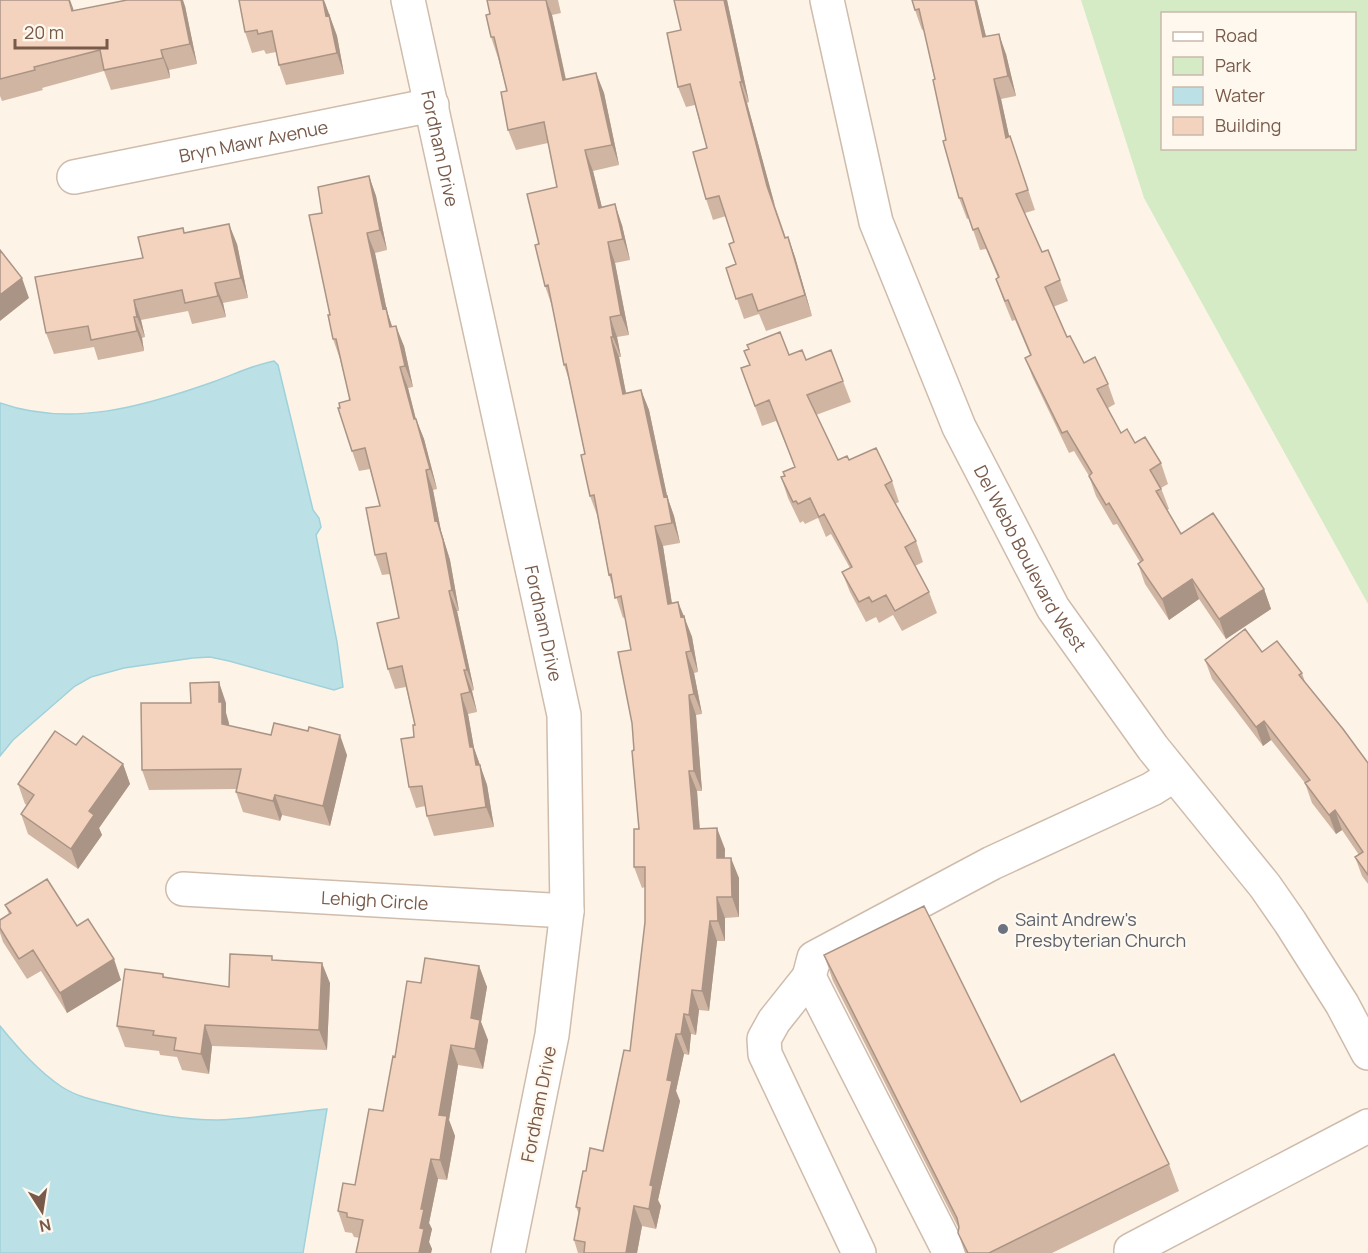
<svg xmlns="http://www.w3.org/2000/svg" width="1368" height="1253" font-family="Manrope,sans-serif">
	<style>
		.green { fill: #d5ebc5; fill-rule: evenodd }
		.water { fill: #bbe1e7; stroke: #a0d1da; stroke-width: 1.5 }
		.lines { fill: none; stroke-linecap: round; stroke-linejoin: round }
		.minor-casing { stroke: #cfbcac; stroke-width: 36 }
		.minor { stroke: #fff; stroke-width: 33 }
		.wall { fill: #d1b5a3 }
		.shaded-wall { fill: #aa9485 }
		.building { fill: #f3d3be; stroke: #aa9485; stroke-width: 1.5 }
		.worship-dot { fill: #6b7280; stroke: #fff8ee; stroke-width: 2 }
		.labels { text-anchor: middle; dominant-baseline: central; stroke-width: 4.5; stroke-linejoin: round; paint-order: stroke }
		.street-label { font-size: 18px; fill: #785a4a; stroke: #fff8ee }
		.worship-label { font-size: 18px; fill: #5b616d; stroke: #fff8ee; text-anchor: start }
	</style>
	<rect width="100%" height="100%" fill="#fdf4e7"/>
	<path class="green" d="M1081 0H1368V604L1144 198ZM1162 14H1354V148H1162Z"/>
	<path class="water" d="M274 361 278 365 313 510 319 518 321 527 316 535 337 642 343 687 334 690 229 661 210 657 193 658 124 668 91 677 75 686 13 740 0 756V403C71 428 145 406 213 382 233 375 253 365 274 361Z
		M0 1026C18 1048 38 1071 62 1087 79 1098 98 1101 118 1106 149 1114 184 1120 217 1120 253 1119 291 1112 327 1109L303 1253H0Z"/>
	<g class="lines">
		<defs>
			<g id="minor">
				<path id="s1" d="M408 0 564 715 567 911 552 1035 508 1253"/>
				<path id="s2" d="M827 0 876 222 959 427 1053 608 1153 748 1265 886 1290 922 1342 1004 1368 1053"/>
				<path id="s3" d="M74 177 432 105"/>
				<path id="s4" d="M183 889 567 911"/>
				<path d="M809 977 774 1021 764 1039 765 1054 859 1253"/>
				<path d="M950 1253 809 977 814 958 992 863 1152 789 1174 775"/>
				<path d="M1131 1253V1250L1368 1126"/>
			</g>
		</defs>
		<use href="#minor" class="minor-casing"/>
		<use href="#minor" class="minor"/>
	</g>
	<path class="wall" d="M0 0 74 10 185 6 197 64 169 70 170 78 111 90 104 71 42 88 43 90 2 101 0 96Z
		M487 0H558L561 13 552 15 566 79 596 73 604 93 619 165 593 171 602 208 622 225 630 260 615 263 629 335 617 337 621 357H619L626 393 641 390 649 410 667 496 674 516 680 543 663 546 672 603 678 602 684 616 692 637 698 672 694 673 702 714 696 715 702 791H697L700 829 725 849V858L739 878V917L725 918V941H717L709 1011 699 1010 696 1035 691 1034 689 1055 684 1054 676 1091 680 1101 658 1200 661 1206 656 1229 642 1226 637 1253H578L574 1240 579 1214 576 1207 586 1171 603 1151 630 1051 645 922V887L642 888 634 867 639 829 634 750 631 650 625 617 623 618 609 575 597 515 590 496 585 454 569 380 564 365 552 306 545 286 539 244 557 187 548 143 516 150 508 130 507 91 498 58 491 37 490 14Z
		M727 0 749 102 747 103 775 206 786 238 788 237 795 257 812 316 766 331 759 314 744 319 726 268 736 264 734 242 726 216 713 220 706 199 707 148 695 105 686 107 678 87 681 30Z
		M912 0H977L986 36 1006 54 1016 96 1001 99 1009 137 1017 157 1035 210 1025 213 1042 252 1060 280 1068 301 1053 307 1067 337 1084 363 1108 384 1115 404 1108 408 1121 433 1135 443 1161 463 1168 484 1161 488 1169 509 1167 510 1181 534 1264 589 1271 609 1226 639 1199 599 1169 620 1145 584 1138 564 1140 562 1117 524 1113 525 1096 496 1089 476 1074 451 1069 453 1033 378 1025 358 1030 355 1015 320 1012 321 1003 299 996 279 998 278 986 249 980 250 969 218 967 219 959 198 924 29 922 30 915 10Z
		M325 3 337 36 344 74 286 85 279 65 276 52 266 54 264 50 252 53 245 32Z
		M369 176 376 196 387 250 375 253 387 311 392 327 404 346 413 387 408 388 416 419 424 439 437 489 433 490 441 531 450 560 459 611H457L474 690 472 691 477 712 468 714 474 748 487 785 494 827 434 836 427 816 425 806 416 808 409 787 415 725 406 687 395 689 388 669 399 618 390 574 382 575 375 555 380 506 370 469 359 471 352 451 340 408 350 400 340 359 333 339 330 315 322 213Z
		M185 233 237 244 248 298 223 303 226 317 192 324 188 311 141 320 145 337 142 338 144 351 98 360 94 347 54 354 46 333 143 258Z
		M789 355 806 360 843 381 851 402 816 415 838 460H849L892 481 899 502 895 504 916 541 923 562 915 566 929 592 937 613 902 631 893 615 879 623 876 617 866 622 850 592 842 572 850 568 831 534 826 537 818 518 805 524 803 521 800 523 788 498 781 477 784 476 795 467 776 421 762 426 741 368Z
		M1262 652 1302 673 1305 682 1368 763V884L1362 876 1355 857 1359 855 1342 830 1336 834 1312 803 1305 783 1271 740 1263 746 1212 679 1205 660Z
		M226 703V713L229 726 347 755 330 826 282 815 280 821 243 812 236 792V789L149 790 142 770Z
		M76 745 123 764 130 784 99 828 102 835 78 869 28 834 21 814 27 805 25 804 18 784Z
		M5 905 77 926 121 980 67 1013 41 971 27 979 3 942 0 933V920L9 914Z
		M824 955 1021 1102 1169 1164 1179 1191 1052 1253H965L958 1233 959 1229 833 981Z
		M273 960 330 983 327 1050 212 1046 209 1074 182 1070 177 1057 160 1055 159 1051 125 1047 117 1026 163 974 164 978 229 987Z
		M479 966 487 987 481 1022 488 1040 483 1069 458 1065 449 1120 455 1136 447 1180 438 1179 429 1223 432 1229 429 1242 432 1249 431 1253H356L360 1238 354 1237 352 1233 345 1232 338 1211 355 1185 383 1111 395 1057 421 983Z"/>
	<path class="shaded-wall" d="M69 0H70L73 8 79 31Z
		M181 0H183L185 6 197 64 190 44Z
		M321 0H324L337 36 344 74 337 53Z
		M546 0 552 15 570 100 563 80Z
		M724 0H727L749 102 742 82Z
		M975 0H977L991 57 983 37Z
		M999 34 1006 54 1016 96 1008 76Z
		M161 50 169 70 170 78 163 58Z
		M596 73 604 93 619 165 612 145Z
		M994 79 1001 99 1014 158 1006 138Z
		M740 82 747 103 775 206 767 186Z
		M585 150 593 171 607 228 599 208Z
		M369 176 376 196 387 250 380 230Z
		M615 204 622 225 630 260 623 239Z
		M229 224 237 244 248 298 241 278Z
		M367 233 375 253 387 311 393 329 397 347 383 309Z
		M788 237 795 257 812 316 805 295Z
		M608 242 615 263 629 335 621 315Z
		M22 278 29 298 0 321V295Z
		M215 283 223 303 226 317 218 296Z
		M134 300 141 320 145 337 137 317Z
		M134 317 142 338 144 351 137 331Z
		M610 317 617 337 621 357 613 337Z
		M396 326 404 346 413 387 405 366Z
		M611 337 619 357 630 414 623 394Z
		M400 367 408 388 421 440 414 419Z
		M641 390 649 410 669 505 667 496 674 516 680 543 664 497Z
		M416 419 424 439 437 489 430 469Z
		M426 470 433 490 441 531 450 560 459 611 452 590 435 521Z
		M655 526 663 546 675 624 668 604Z
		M1192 579 1199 599 1169 620 1162 599Z
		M1264 589 1271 609 1226 639 1219 619Z
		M449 591 457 611 474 690 467 670Z
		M678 602 692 637 698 672 691 651 681 617Z
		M686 652 694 673 702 714 694 694Z
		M464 670 472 691 477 712 470 692Z
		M219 682 226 703V713L229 723 230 744 222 724 219 702Z
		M461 694 468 714 474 748 487 785 494 827 486 807 470 747Z
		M689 695 696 715 702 791 694 771Z
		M1264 721 1271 740 1263 746 1256 727Z
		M340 735 347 755 330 826 323 806Z
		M123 764 130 784 99 828 102 835 78 869 71 849 89 811Z
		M689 771 697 791 701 849 694 829Z
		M275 795 282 815 280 821 273 801Z
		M1335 810 1342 830 1336 834 1329 815Z
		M717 828 725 849 724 878 717 858Z
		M731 858 739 878V917L732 897Z
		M717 897 725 918V941L718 921Z
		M710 921 717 941 709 1011 702 991Z
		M114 959 121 980 67 1013 60 993Z
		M322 963 330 983 327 1050 319 1030Z
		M479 966 487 987 481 1022 488 1040 483 1069 475 1049 471 1018Z
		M692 990 699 1010 696 1035 689 1015Z
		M684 1014 691 1034 689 1055 681 1034Z
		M205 1025 212 1046 209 1074 201 1054Z
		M676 1034 684 1054 676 1091 680 1101 658 1200 661 1206 656 1229 649 1209 650 1185 667 1080Z
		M451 1045 458 1065 449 1120 455 1136 447 1180 440 1160 439 1115Z
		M431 1159 438 1179 429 1223 432 1229 429 1242 432 1249 431 1253H419L421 1209Z
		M634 1206 642 1226 637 1253H626Z"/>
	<path class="building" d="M0 0H69L72 11 127 0H181L190 44 161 50 163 58 104 70 100 50 34 67 35 70 0 79Z
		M239 0H323L326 16 329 15 337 53 279 65 272 31 258 34 257 30 245 32Z
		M487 0H546L563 80 596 73 612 145 585 150 599 208 615 204 623 239 608 242 621 315 610 317 613 337H611L623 394 641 390 664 497 667 496 672 523 655 526 668 604 678 602 681 617 684 616 691 651 686 652 694 694 689 695 694 771H689L694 829 717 828V858H731L732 897H717L718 921H710L702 991 692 990 689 1015 684 1014 681 1034H676L667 1080 672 1081 650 1185 653 1186 649 1209 634 1206 626 1253H584L585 1242 574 1240 580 1208 576 1207 583 1171H586L590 1148 603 1151 624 1050 630 1051 645 922V867H634V829H639L632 751 634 750 632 723 618 652 631 650 621 596 615 598 611 574 609 575 594 495 590 496 581 455 585 454 566 364 564 365 548 285 545 286 535 245 539 244 527 194 557 187 544 122 508 130 501 92 507 91 494 37H491L486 15 490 14Z
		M674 0H724L742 82H740L767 186 785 238 788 237 805 295 758 311 752 294 736 299 726 268 736 264 729 244 734 242 719 196 706 199 693 152 707 148 690 84 678 87 667 33 681 30Z
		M912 0H975L983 37 999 34 1008 76 994 79 1006 138 1010 136 1028 190 1016 194 1042 252 1048 250 1060 280 1045 287 1067 337 1070 336 1084 363 1095 357 1108 384 1097 389 1121 433 1127 429 1135 443 1145 437 1161 463 1150 470 1161 489 1156 491 1181 534 1213 513 1264 589 1219 619 1192 579 1162 599 1138 564 1143 560 1109 503 1106 505 1089 476 1092 473 1067 431 1062 433 1025 358 1031 355 1008 300 1005 301 996 279 999 277 978 228 973 230 962 198H959L943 141 946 140 933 80 935 79 919 9 915 10Z
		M369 176 380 230 367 233 383 309 386 308 390 327 396 326 405 366 400 367 414 419H416L430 469 426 470 435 521 437 520 443 540 452 590 449 591 467 670H464L470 692 461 694 470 747H473L476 765H480L486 807 427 816 422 786 409 787 401 739 414 737 413 725H415L402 666 388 669 377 623 399 618 386 553 375 555 366 508 380 506 365 448 352 451 338 408H340L339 403 350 400 336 339H333L328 315H330L309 215 322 213 318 187Z
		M229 224 241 278 215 283 218 296 185 303 182 290 134 300 137 317H134L137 331 91 340 88 326 46 333 35 277 143 258 138 237 183 228 184 233Z
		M0 250 22 278 0 295Z
		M780 332 789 355 802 350 806 360 831 350 843 381 807 395 838 460 847 456 849 460 876 448 892 481 885 485 916 541 905 547 929 592 895 611 886 595 872 602 869 597 859 602 842 572 852 567 824 514 819 517 810 498 798 504 796 501 793 502 781 477 785 476 783 472 795 467 769 400 755 406 741 368 750 365 744 351 749 349 747 345Z
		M1245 629 1262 652 1277 641 1302 673 1299 675 1343 729 1368 763V875L1355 857 1363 852 1335 810 1329 815 1305 783 1310 780 1264 721 1256 727 1205 660Z
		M219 682V702H222V724L271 735 274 723 308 731 309 727 340 735 323 806 275 795 273 801 236 792 241 769 142 770 141 703H191L190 683Z
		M55 731 76 745 83 736 123 764 89 811 94 815 71 849 21 814 34 795 18 784Z
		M47 879 77 926 88 919 114 959 60 993 33 950 19 959 0 928V920L11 913 5 905Z
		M924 906 1021 1102 1114 1054 1169 1164 989 1253H968L958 1233 959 1227 957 1218 824 955Z
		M230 954 272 956V960L322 963 319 1030 205 1025 201 1054 174 1050 176 1038 153 1035 154 1031 117 1026 125 969 163 974V977L229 987Z
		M425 958 479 966 471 1018 480 1020 475 1049 451 1045 439 1115 447 1116 440 1160 431 1159 421 1209H424L420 1228 424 1229 419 1253H356L363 1220 347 1217V1213L338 1211 343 1183 355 1185 369 1109 383 1111 393 1056 395 1057 407 981 421 983Z"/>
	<circle class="worship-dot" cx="1003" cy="929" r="6"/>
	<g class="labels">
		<g class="street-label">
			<text stroke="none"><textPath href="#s3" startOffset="183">Bryn Mawr Avenue</textPath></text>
			<text stroke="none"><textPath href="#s1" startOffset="152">Fordham Drive</textPath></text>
			<text stroke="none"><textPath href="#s2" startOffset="598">Del Webb Boulevard West</textPath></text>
			<text stroke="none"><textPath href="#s1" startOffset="638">Fordham Drive</textPath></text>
			<text stroke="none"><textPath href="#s4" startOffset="192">Lehigh Circle</textPath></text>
			<text transform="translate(538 1104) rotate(-79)">Fordham Drive</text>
		</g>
		<g class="worship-label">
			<text x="1015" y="919">Saint Andrew's<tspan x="1015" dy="21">Presbyterian Church</tspan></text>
		</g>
	</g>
	<rect x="1161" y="12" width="195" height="138" fill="#fff8ee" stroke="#c9b9ac" stroke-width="1.5"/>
	<rect x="1173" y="32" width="30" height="9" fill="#ffffff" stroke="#c9b9ac" stroke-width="1.5"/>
	<text x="1215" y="42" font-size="18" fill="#785a4a">Road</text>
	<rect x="1173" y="57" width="30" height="18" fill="#d5ebc5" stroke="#c9b9ac" stroke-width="1.5"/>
	<text x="1215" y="72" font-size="18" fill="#785a4a">Park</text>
	<rect x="1173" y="87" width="30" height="18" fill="#bbe1e7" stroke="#c9b9ac" stroke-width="1.5"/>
	<text x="1215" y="102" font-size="18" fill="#785a4a">Water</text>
	<rect x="1173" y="117" width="30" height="18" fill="#f3d3be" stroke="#c9b9ac" stroke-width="1.5"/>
	<text x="1215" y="132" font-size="18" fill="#785a4a">Building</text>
	<g transform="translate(42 1211) rotate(168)" stroke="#fff8ee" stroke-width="4.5" paint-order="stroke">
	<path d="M0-4.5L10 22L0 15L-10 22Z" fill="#785a4a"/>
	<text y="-9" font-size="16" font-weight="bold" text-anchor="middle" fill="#785a4a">N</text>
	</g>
	<path d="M15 39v9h92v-9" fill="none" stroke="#785a4a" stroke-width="3"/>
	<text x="24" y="39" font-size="18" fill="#785a4a" stroke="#fff8ee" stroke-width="4.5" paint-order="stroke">20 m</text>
</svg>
